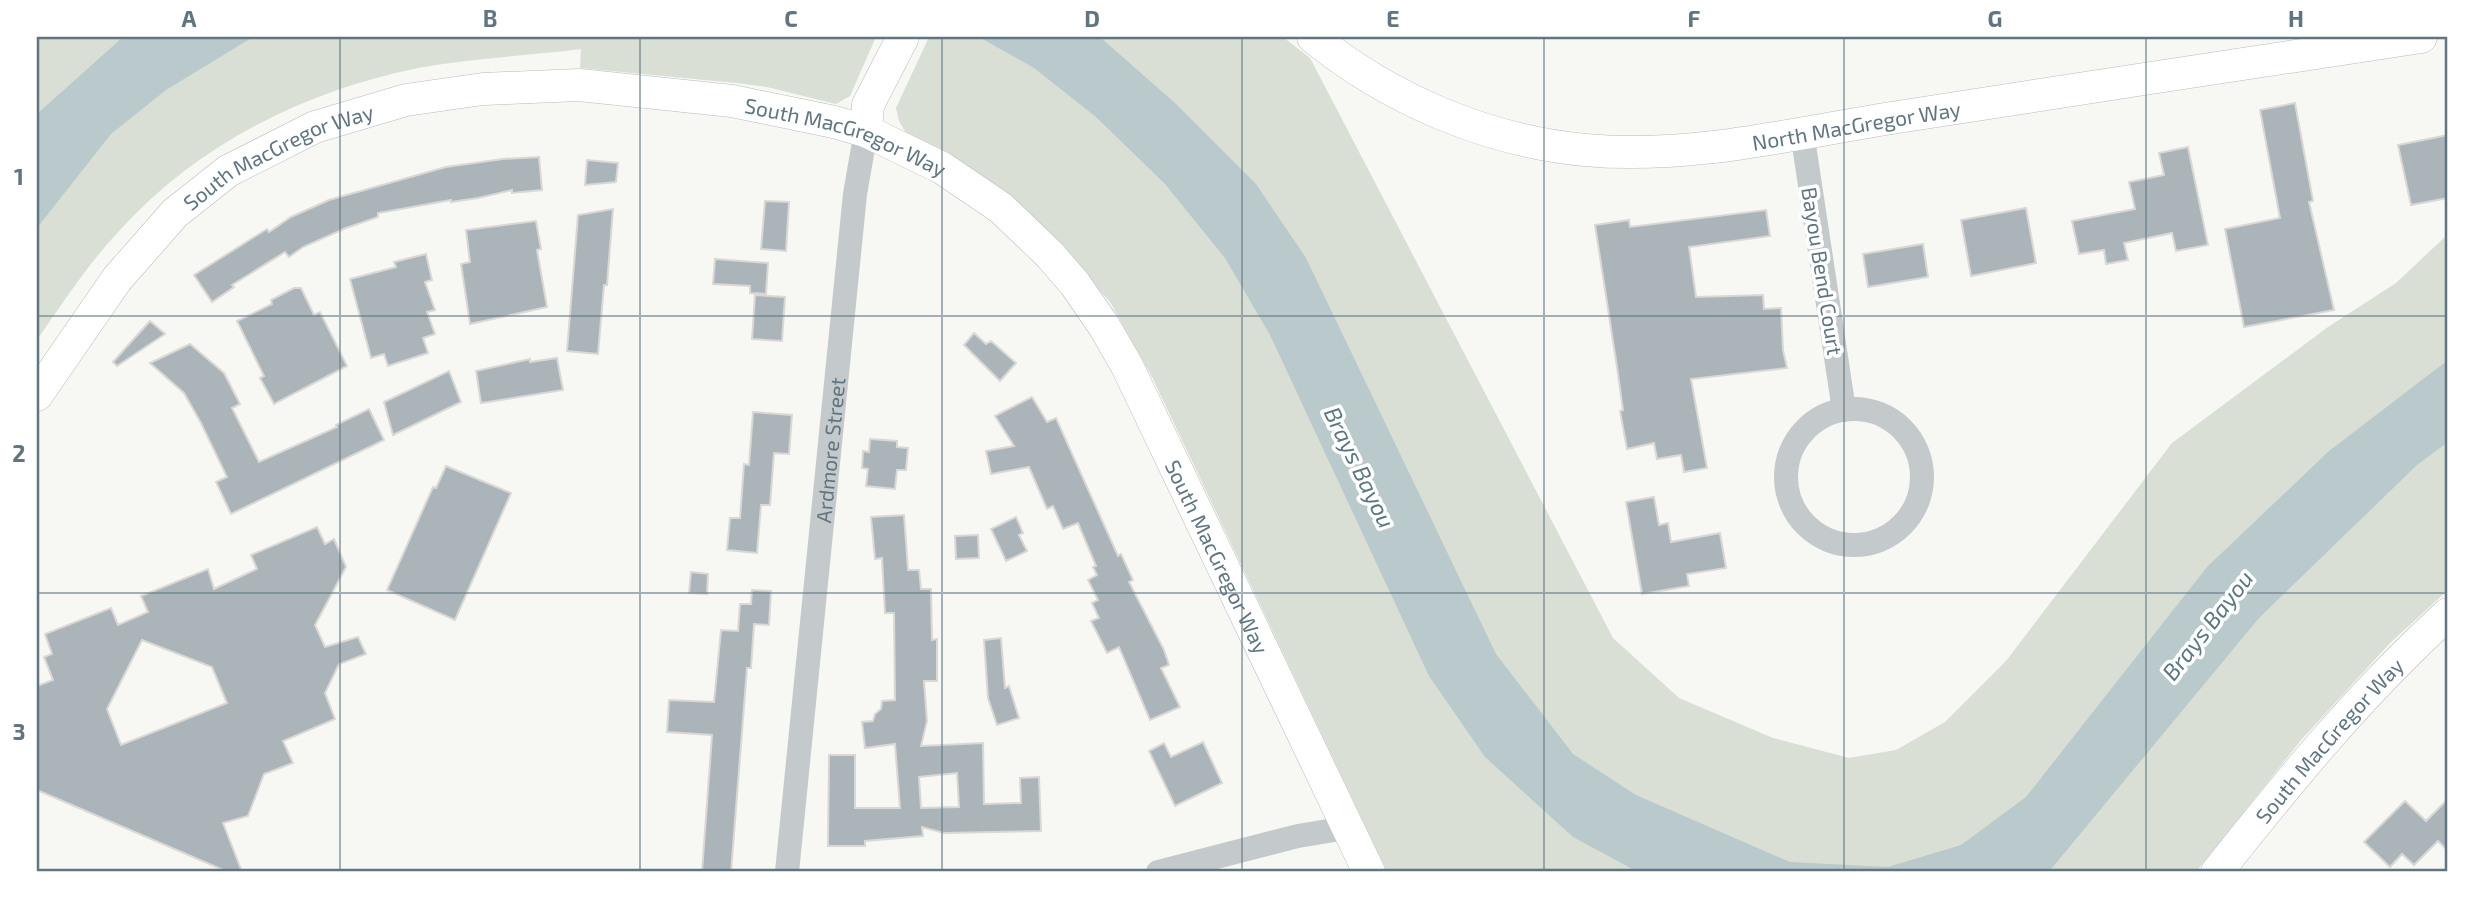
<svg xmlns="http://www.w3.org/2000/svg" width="2485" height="909" font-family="'Exo 2',sans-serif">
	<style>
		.green { fill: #d9dfd4 }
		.water { fill: #bac9cb }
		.building { fill: #abb5b9; stroke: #d9d8d6; stroke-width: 2; fill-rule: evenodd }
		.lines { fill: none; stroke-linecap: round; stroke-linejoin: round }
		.major-casing { stroke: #b7bcbf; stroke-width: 33 }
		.minor { stroke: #c4c9cb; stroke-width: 24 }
		.major { stroke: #fff; stroke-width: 32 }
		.grid { fill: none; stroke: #617580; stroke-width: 2; stroke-opacity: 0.55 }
		.labels { text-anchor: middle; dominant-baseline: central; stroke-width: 7; stroke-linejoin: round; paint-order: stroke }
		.street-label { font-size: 21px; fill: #617580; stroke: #fff }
		.water-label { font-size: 23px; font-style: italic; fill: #5b767c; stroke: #fff }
		.neatline { fill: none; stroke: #617580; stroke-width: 2.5 }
		.grid-label { font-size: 23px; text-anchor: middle; font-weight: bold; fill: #617580 }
	</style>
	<rect width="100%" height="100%" fill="#f7f7f4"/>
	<path class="green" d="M37 37H876L850 96 836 104 767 87 736 83 580 68 581 49C527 56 472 58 418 68 305 91 198 144 120 230 89 263 63 302 37 340Z
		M929 37H1283L1310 58 1613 638 1679 698 1773 738 1849 758 1896 750 1945 722 2006 661 2172 443 2328 327 2396 283 2448 234V590L2390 643 2302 739 2196 872H1387L1153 379 1110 302 1058 244 906 133 899 121 896 108Z"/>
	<path class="water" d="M123 37H253L166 90 111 134 37 228V114Z
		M979 37H1100L1175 103 1256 184 1306 258 1496 654 1573 754 1636 795 1790 862 1888 867 1961 845 2026 797 2207 567 2329 451 2448 360V442L2417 465 2259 618 2052 868 2044 872H1638L1573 837 1485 757 1429 676 1270 335 1225 258 1165 184 1096 117 1034 68Z"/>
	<path class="building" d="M2295 103 2313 201 2309 202 2334 310 2244 327 2225 229 2280 218 2260 110Z
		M2448 135V198L2411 205 2398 145Z
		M2188 147 2208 245 2176 251 2172 233 2124 243 2128 260 2106 264 2104 250 2079 254 2072 221 2135 209 2129 182 2164 175 2159 153Z
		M539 157 542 190 512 193V190L478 198 451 202V200L378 213V217L346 228 303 247 289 257 285 252 232 285 234 287 212 302 194 275 267 229 269 232 291 217 329 200 446 167 503 159Z
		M587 160 618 163 616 182 585 185Z
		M765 201 789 202 786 251 761 249Z
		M2026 208 2036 263 1971 276 1961 220Z
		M613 209 607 285H604L598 354 567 351 578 215Z
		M1766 210 1770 236 1689 247 1696 297 1763 295 1764 309 1781 308 1783 350 1787 368 1691 379 1707 468 1684 472 1681 455 1657 459 1654 443 1627 449 1620 411 1623 410 1617 367 1595 225 1629 220 1630 227Z
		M536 221 541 249 537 250 547 307 470 324 461 264 470 262 466 230Z
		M1923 244 1928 277 1868 287 1863 254Z
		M426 254 432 280 425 282 435 310 427 312 435 334 423 338 428 353 388 366 384 354 371 358 350 279 396 267 394 262Z
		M715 259 768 263 766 294 750 293V286L713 284Z
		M294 288H301L314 315 320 312 347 366 274 404 260 378 264 376 237 321 272 304 271 300Z
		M755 295 785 297 782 341 752 339Z
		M150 321 165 334 117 366 113 362Z
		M974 333 986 344 991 341 1016 363 1000 381 964 345Z
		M190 344 224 373 240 404 232 408 259 462 337 427 336 425 369 409 384 440 231 514 216 482 227 477 201 423 184 393 150 363Z
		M557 358 563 390 481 403 476 371 530 359V362Z
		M449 371 461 402 393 435 384 402Z
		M1032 397 1047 422 1056 418 1118 556 1121 554 1133 580 1129 582 1164 650 1169 665 1161 668 1180 707 1150 720 1119 647 1107 653 1091 621 1099 618 1092 603 1098 600 1088 580 1097 575 1093 567 1096 566 1078 523 1063 529 1053 506 1047 509 1029 467 991 474 986 451 1014 446 995 416Z
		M753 412 792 415 789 454 774 453 770 505H761L757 553 727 550 730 518H740L744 464 749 465Z
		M870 439 897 441V447L908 448 906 470H897L895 489 866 486 868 469 862 468 863 451 869 452Z
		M446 466 511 493 455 620 387 590 433 487 436 488Z
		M1654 497 1659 525 1668 523 1671 542 1720 533 1726 568 1687 574 1689 586 1642 594 1626 502Z
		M904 515 908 570H919L921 589H931L932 640 937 639V681H924L927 721 921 746 983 743 984 804 1021 803 1020 778 1039 777 1041 831 944 833 922 827 923 836 865 841V846H828L829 755H855V808H900L895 744 865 748 862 722 873 721 875 714 881 709 882 701 895 700 894 613H885L882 558 875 559 871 517ZM957 773 959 807 921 808 919 777Z
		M1016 517 1023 533 1019 535 1027 551 1006 561 991 529Z
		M317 527 325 544 334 539 346 567 315 625 325 647 358 637 366 654 339 664 325 693 335 719 283 741 293 763 264 774 248 816 223 823 242 872H228L37 790V686L53 680 44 657 52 654 45 634 111 608 118 625 148 612 141 596 208 569 214 589 257 569 251 555ZM142 640 212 667 227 703 121 745 107 709Z
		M978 535 979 558 956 559 955 536Z
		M691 572 708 574 707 594 689 593Z
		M752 590 771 591 769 625 754 624 751 668H747L731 872H702L712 735 667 732 669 700 714 702 721 630 738 631 740 604H751Z
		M1001 638 1005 688 1009 686 1019 718 997 725 988 698 984 640Z
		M1203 742 1222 783 1175 806 1149 751 1164 743 1171 757Z
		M2448 799V851L2438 841 2414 865 2402 854 2390 867 2364 842 2405 801 2426 821Z"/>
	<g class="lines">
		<defs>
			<g id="major">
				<path id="s2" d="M1313 37C1389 99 1487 141 1585 150 1689 160 1795 133 1898 117 2072 90 2247 63 2421 37"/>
				<path d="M866 131 868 105 903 37"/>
				<path id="s3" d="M37 395 117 279 175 213 228 171 315 127 406 100 483 89 579 85 732 101 834 122 866 131 942 168 1001 208 1050 255 1075 284 1104 326 1127 366 1369 872"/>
				<path id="s4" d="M2217 872C2290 780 2361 693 2448 614"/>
			</g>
		</defs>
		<use href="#major" class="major-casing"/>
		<g class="minor">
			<path d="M1802 132 1844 410"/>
			<circle cx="1854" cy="477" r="68"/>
			<path id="s1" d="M787 872 855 194 866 131"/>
			<path d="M1158 872 1298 836 1346 828"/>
		</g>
		<use href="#major" class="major"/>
	</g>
	<path class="grid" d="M340 37V872M640 37V872M942 37V872M1242 37V872M1544 37V872M1844 37V872M2146 37V872M37 316H2448M37 593H2448"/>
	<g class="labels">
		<g class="street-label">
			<text stroke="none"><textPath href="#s2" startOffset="572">North MacGregor Way</textPath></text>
			<text stroke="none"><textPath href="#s3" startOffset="936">South MacGregor Way</textPath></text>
			<text stroke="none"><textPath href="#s3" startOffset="348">South MacGregor Way</textPath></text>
			<text transform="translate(1823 271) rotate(81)">Bayou Bend Court</text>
			<text stroke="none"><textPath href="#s1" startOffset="424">Ardmore Street</textPath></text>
			<text stroke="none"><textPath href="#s3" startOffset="1524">South MacGregor Way</textPath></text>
			<text stroke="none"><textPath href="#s4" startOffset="173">South MacGregor Way</textPath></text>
		</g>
		<g class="water-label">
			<text transform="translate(1360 467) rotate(64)">Brays Bayou</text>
			<text transform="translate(2207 625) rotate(-52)">Brays Bayou</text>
		</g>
	</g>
	<rect width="2485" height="909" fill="none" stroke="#ffffff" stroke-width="77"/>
	<rect x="38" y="38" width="2408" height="832" class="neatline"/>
	<g class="grid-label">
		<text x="189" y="27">A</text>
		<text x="490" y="27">B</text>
		<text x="791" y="27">C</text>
		<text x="1092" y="27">D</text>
		<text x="1393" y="27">E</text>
		<text x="1694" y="27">F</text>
		<text x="1995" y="27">G</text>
		<text x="2296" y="27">H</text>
		<text x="19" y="185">1</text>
		<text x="19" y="462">2</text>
		<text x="19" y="740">3</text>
	</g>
</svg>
